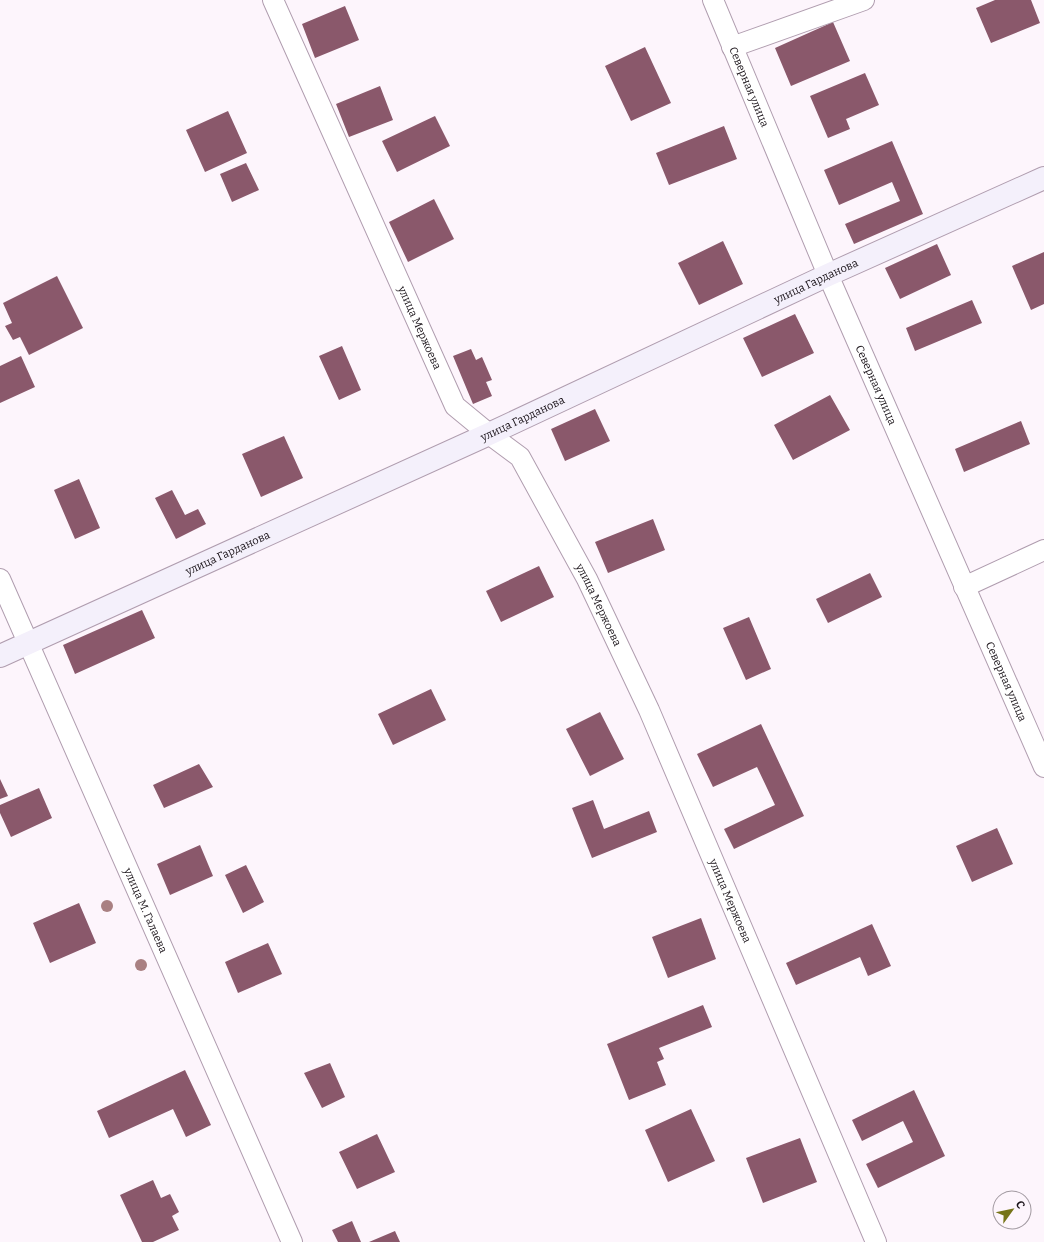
<svg xmlns="http://www.w3.org/2000/svg" width="1044" height="1242" font-family="Bitter,serif">
	<style>
		.building { fill: #8a586b }
		.lines { fill: none; stroke-linecap: round; stroke-linejoin: round }
		.street-casing { stroke: #b09daf; stroke-width: 22 }
		.secondary-casing { stroke: #b09daf; stroke-width: 24 }
		.street { stroke: #fff; stroke-width: 20 }
		.secondary { stroke: #f4f0fb; stroke-width: 22 }
		.tree { fill: #a98082 }
		.labels { text-anchor: middle; dominant-baseline: central; stroke-width: 3; stroke-linejoin: round; paint-order: stroke }
		.street-label { font-size: 11px; fill: #191218; stroke: #fdf5fc }
	</style>
	<rect width="100%" height="100%" fill="#fdf5fc"/>
	<path class="building" d="M995 0H1031L1040 23 991 43 976 8Z
		M345 6 359 40 315 58 302 24Z
		M833 22 850 61 791 86 775 48Z
		M645 47 671 103 631 121 605 66Z
		M865 73 879 105 846 119 850 129 828 138 810 96Z
		M380 86 393 120 349 137 336 104Z
		M228 111 247 153 205 172 186 130Z
		M435 116 450 146 397 172 382 141Z
		M724 126 737 159 669 185 656 153Z
		M892 141 923 214 854 244 845 224 900 201 892 182 839 205 824 170Z
		M246 163 259 190 232 202 220 174Z
		M434 199 454 239 408 262 389 222Z
		M723 241 743 284 699 305 678 263Z
		M937 244 951 275 900 299 885 268Z
		M1044 252V304L1031 310 1012 266Z
		M57 276 83 328 29 355 20 337 13 340 5 326 12 323 3 303Z
		M972 300 982 323 915 351 906 328Z
		M795 314 814 353 762 377 743 338Z
		M342 346 361 390 339 400 319 356Z
		M471 349 476 360 482 357 492 380 486 382 492 396 473 404 453 356Z
		M21 356 35 387 0 403V366Z
		M830 395 850 430 793 460 774 425Z
		M595 409 610 441 565 461 551 429Z
		M1021 421 1030 444 964 472 955 449Z
		M284 436 303 478 261 497 242 454Z
		M79 479 100 528 75 539 54 490Z
		M172 490 185 515 198 509 206 524 176 539 155 498Z
		M653 519 665 550 608 573 595 542Z
		M539 566 554 597 501 622 486 591Z
		M870 573 882 597 828 623 816 599Z
		M142 610 155 638 75 674 63 645Z
		M749 617 771 669 746 680 723 628Z
		M431 689 446 720 393 745 378 714Z
		M600 712 624 759 590 776 566 729Z
		M761 724 804 816 734 849 724 829 775 805 757 767 713 787 697 754Z
		M199 764 213 787 164 808 153 785Z
		M0 779 8 796 0 799Z
		M39 788 52 818 11 837 0 813V805Z
		M593 800 604 829 649 811 657 832 592 858 572 808Z
		M997 828 1013 864 972 882 956 846Z
		M200 845 213 876 170 895 157 864Z
		M246 865 264 902 243 913 225 875Z
		M79 903 96 943 50 963 33 923Z
		M701 918 716 959 668 978 652 937Z
		M872 924 891 966 868 976 860 957 796 985 786 963Z
		M268 943 282 974 238 993 225 962Z
		M703 1005 712 1027 659 1048 664 1059 657 1062 666 1085 629 1100 607 1044Z
		M330 1063 345 1097 322 1108 304 1073Z
		M185 1070 211 1125 186 1137 173 1109 109 1138 97 1111Z
		M914 1090 945 1156 878 1188 866 1164 913 1142 903 1121 862 1141 852 1120Z
		M691 1109 715 1161 668 1182 645 1130Z
		M377 1134 395 1172 357 1189 339 1152Z
		M800 1138 817 1182 763 1203 746 1158Z
		M153 1180 161 1198 170 1194 179 1212 172 1216 179 1230 153 1242H142L120 1195Z
		M352 1221 361 1242H338L332 1230Z
		M395 1231 400 1242H369Z"/>
	<g class="lines">
		<defs>
			<g id="street">
				<path id="s1" d="M273 0 455 406 489 434 520 457 587 579 649 710 876 1242"/>
				<path id="s2" d="M713 0 828 275 1044 767"/>
				<path d="M732 47 864 0"/>
				<path id="s3" d="M0 579 292 1242"/>
				<path d="M964 587 1044 550"/>
			</g>
			<g id="secondary">
				<path id="s4" d="M0 656 489 434 828 275 1044 178"/>
			</g>
		</defs>
		<use href="#street" class="street-casing"/>
		<use href="#secondary" class="secondary-casing"/>
		<use href="#street" class="street"/>
		<use href="#secondary" class="secondary"/>
	</g>
	<g class="tree">
		<circle cx="107" cy="906" r="6"/>
		<circle cx="141" cy="965" r="6"/>
	</g>
	<g class="labels">
		<g class="street-label">
			<text stroke="none"><textPath href="#s2" startOffset="94">Северная улица</textPath></text>
			<text stroke="none"><textPath href="#s4" startOffset="898">улица Гарданова</textPath></text>
			<text stroke="none"><textPath href="#s1" startOffset="359">улица Мержоева</textPath></text>
			<text stroke="none"><textPath href="#s2" startOffset="418">Северная улица</textPath></text>
			<text stroke="none"><textPath href="#s4" startOffset="574">улица Гарданова</textPath></text>
			<text stroke="none"><textPath href="#s4" startOffset="250">улица Гарданова</textPath></text>
			<text stroke="none"><textPath href="#s1" startOffset="695">улица Мержоева</textPath></text>
			<text stroke="none"><textPath href="#s2" startOffset="742">Северная улица</textPath></text>
			<text stroke="none"><textPath href="#s1" startOffset="1019">улица Мержоева</textPath></text>
			<text stroke="none"><textPath href="#s3" startOffset="362">улица М. Галаева</textPath></text>
		</g>
	</g>
	<g transform="translate(1012 1210) rotate(57)"><circle r="19" fill="#fdf5fc" stroke="#a29aa1"/>
	<path d="M0-3L7 15L0 10L-7 15Z" fill="#767418"/>
	<text y="-6" font-size="11" font-weight="bold" text-anchor="middle" fill="#191218">С</text>
	</g>
</svg>
